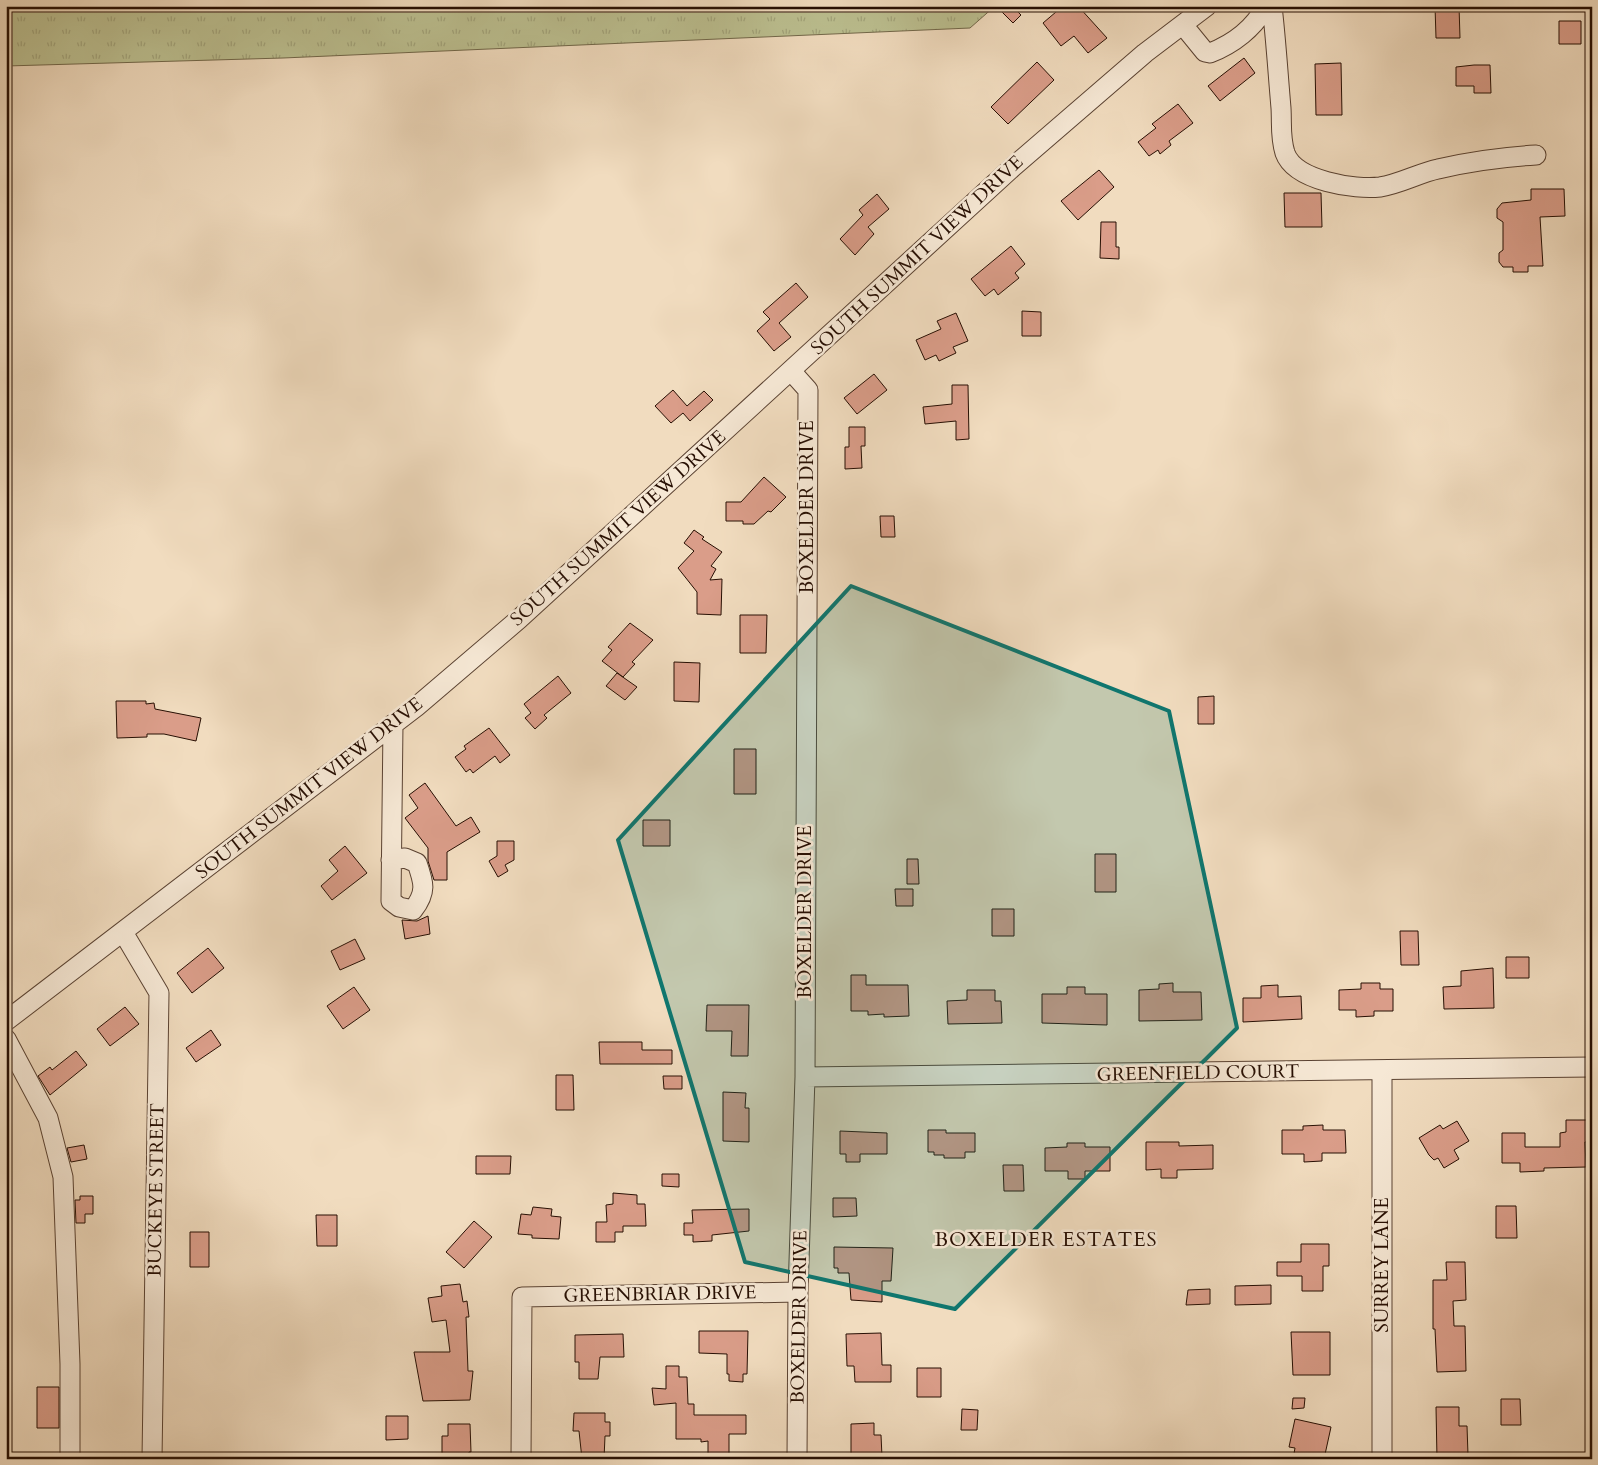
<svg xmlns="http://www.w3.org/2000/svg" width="1598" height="1465" font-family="Cardo,serif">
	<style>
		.park { fill: url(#park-tufts); stroke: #72684a }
		.building { fill: #da9d89; stroke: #270f03 }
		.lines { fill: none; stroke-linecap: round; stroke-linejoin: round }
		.minor-casing { stroke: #5a4232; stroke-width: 21 }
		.minor { stroke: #f6e8d5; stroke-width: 19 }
		.marked { fill: #0f766e; fill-opacity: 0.2; stroke: #0f766e; stroke-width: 4; stroke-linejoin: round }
		.labels { text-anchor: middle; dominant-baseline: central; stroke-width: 5; stroke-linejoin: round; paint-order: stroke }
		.street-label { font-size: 19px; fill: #270f03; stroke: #f6e8d5 }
		.neighbourhood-label { font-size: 20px; letter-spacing: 1px; fill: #270f03; stroke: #f6e8d5 }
	</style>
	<defs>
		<pattern id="park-tufts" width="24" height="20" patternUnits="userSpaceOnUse" patternTransform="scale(1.25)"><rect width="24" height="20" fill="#bcc091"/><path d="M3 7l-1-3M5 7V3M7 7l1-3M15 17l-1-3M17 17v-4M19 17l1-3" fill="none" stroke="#a2a47b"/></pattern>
	</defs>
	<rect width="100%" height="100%" fill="#f1dcbf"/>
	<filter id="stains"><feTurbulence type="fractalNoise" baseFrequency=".004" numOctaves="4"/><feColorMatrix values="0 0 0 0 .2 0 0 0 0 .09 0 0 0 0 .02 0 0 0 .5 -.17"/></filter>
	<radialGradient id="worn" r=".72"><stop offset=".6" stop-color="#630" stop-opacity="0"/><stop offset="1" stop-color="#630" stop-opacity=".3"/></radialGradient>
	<path class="park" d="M6 6H995L970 28 283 58 6 66Z"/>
	<path class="building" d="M996 6H1012L1021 15 1013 23Z
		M1063 6H1078L1107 38 1088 53 1074 36 1061 46 1043 23Z
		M1435 6H1459L1460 38H1436Z
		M1559 21H1581V44H1559Z
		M1244 58 1255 73 1220 101 1208 86Z
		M1037 62 1054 80 1008 124 991 107Z
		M1341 63 1342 115H1316L1315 64Z
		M1474 65H1490L1491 93H1474V86H1456V67Z
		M1178 104 1193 123 1169 141 1171 145 1160 154 1158 150 1149 156 1138 142 1156 128 1152 124Z
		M1099 170 1114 187 1078 220 1061 201Z
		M1531 189H1564L1565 216 1540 217 1543 266H1528V272H1513V267H1503L1499 262V253L1503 250V222L1497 218V209L1502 203 1531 200Z
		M1284 193H1321L1322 227H1285Z
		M877 194 889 209 868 227 874 234 855 255 840 239 863 215 859 210Z
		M1101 222H1116V247H1119V259L1100 258Z
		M1011 246 1025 264 1015 273 1019 278 998 295 994 289 985 296 971 279Z
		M796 283 808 297 779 323 791 337 774 351 757 331 770 319 763 312Z
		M1022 311 1041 312V336H1022Z
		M956 313 968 341 953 347 956 353 939 361 936 355 925 360 916 340 941 329 937 321Z
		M874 374 887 390 857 414 844 398Z
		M952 385H968L969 439 956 440V421L925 424 923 407 952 404Z
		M673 390 687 406 704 391 713 400 690 421 683 413 671 423 655 406Z
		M849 427H865V446H861L862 468 845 469V447H849Z
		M764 477 786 497 771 512 768 511 754 524H743V521H726V502H741Z
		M880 516H894L895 537H881Z
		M694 530 704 537 702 539 722 552 711 566 716 569 710 580 722 579 721 615 697 614V592L678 568 694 551 684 543Z
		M740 615H767L766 653H740Z
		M630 623 653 640 632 662 635 664 623 677 602 661 612 650 608 647Z
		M674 662 700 663 699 702 674 701Z
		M617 673 637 687 625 700 606 686Z
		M558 676 571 693 544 715 547 718 535 729 525 718 531 713 524 704Z
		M1214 696V724H1198V697Z
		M116 701H146V704L154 703 155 709 201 718 196 741 164 734H147V737L117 738Z
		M489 728 510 755 500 763 495 756 473 773 470 769 466 772 455 757 466 749 464 746Z
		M734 749H756V794H734Z
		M425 783 456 826 471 817 480 832 447 852V880H434L428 861V848L405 818 418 808 409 795Z
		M643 820H670V846H643Z
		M497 841H514V860L505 865 508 871 498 877 489 861 497 856Z
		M345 846 367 873 332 900 321 886 338 871 329 860Z
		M1095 854H1116V892H1095Z
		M907 859H918L919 884H907Z
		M895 889H913V906H896Z
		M992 909H1014V936H992Z
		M428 916 430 934 405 939 402 920 417 921Z
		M1400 931H1418L1419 965H1401Z
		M355 939 365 959 340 970 331 951Z
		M208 948 224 968 192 993 177 973Z
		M1506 957H1529V978H1506Z
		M1493 968 1494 1008 1444 1009 1443 987 1461 986V971Z
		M851 975H866V985H908L909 1016 884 1017V1014L868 1015V1011H851Z
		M1173 983V992H1201L1202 1020 1139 1021V990L1159 989V984Z
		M1361 983H1380V989H1393V1011H1374V1016L1356 1017V1010H1339V990L1361 989Z
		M1278 985V997L1301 996 1302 1019 1243 1022V998H1261V986Z
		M354 987 370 1010 343 1029 327 1006Z
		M1067 987H1085V994H1107V1025L1042 1023V994H1067Z
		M967 990H995V1001H1001L1002 1023 948 1024 947 1001 967 1000Z
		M707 1005H749L748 1056H731L732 1031H706Z
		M125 1007 139 1024 110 1046 97 1029Z
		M211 1030 221 1045 196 1062 186 1048Z
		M599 1042H642V1050H672V1064H600Z
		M76 1051 87 1065 50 1095 38 1076 50 1067 52 1070Z
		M556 1075H573L574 1110H556Z
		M663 1076H682V1089H664Z
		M723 1092 746 1093 745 1108H749V1142L723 1141Z
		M1566 1120H1592V1142H1585L1586 1167 1544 1168V1171L1520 1172V1163H1502V1133H1525V1147H1560V1133L1566 1132Z
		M1457 1121 1469 1141 1454 1150 1459 1159 1444 1168 1438 1158 1434 1160 1429 1155 1419 1138 1440 1125 1443 1129Z
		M1323 1125V1130H1345L1346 1153H1322V1161L1304 1162V1154H1282V1130H1303V1126Z
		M928 1130H946V1133H975V1152H965V1158H944V1155H934V1152H928Z
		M840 1131 887 1133V1154H860V1162H846V1154H840Z
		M1146 1142H1179V1146L1213 1145V1169L1177 1170V1178H1161V1169L1146 1170Z
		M1067 1143H1085V1147H1110V1171H1085V1179H1068V1171H1045V1148L1067 1147Z
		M84 1145 87 1159 71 1162 67 1148Z
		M476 1156H511L510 1174H476Z
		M1003 1165H1023L1024 1191H1004Z
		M662 1174H679V1187L662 1186Z
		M613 1193 637 1195V1204H645L646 1226H623V1232H615V1242H596V1222H607L606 1205 613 1204Z
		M80 1196H93V1214H85V1223H76L75 1200H80Z
		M833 1198H856L857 1216 833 1217Z
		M1496 1206H1516L1517 1238H1496Z
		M533 1207 552 1209 551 1216 561 1217 559 1239 532 1238V1235L518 1234 521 1214 531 1215Z
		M749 1209V1231L712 1235V1241L693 1242V1235H684V1223H693L692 1210Z
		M316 1215H337V1246H317Z
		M474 1221 492 1237 464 1268 446 1252Z
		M190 1232H209V1267H190Z
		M1301 1244H1329V1266H1323V1291H1302V1276H1277V1262H1301Z
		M834 1247 893 1248 891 1281H882V1302L851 1300 849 1273H838V1268H834Z
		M1446 1262H1465L1466 1300 1453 1301 1454 1326H1465L1466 1371 1437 1372 1435 1329H1433V1280H1447Z
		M460 1284 463 1302 467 1301 469 1317H466L468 1371H473L470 1400 423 1401 414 1352H450L446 1320 432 1322 428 1298 442 1296 441 1286Z
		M1271 1285V1304L1235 1305V1286Z
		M1210 1289V1304L1186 1305 1188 1290Z
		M699 1331H748L747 1374H743V1382L729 1381V1374H727V1354L699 1353Z
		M1291 1332H1330V1375H1293Z
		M881 1333 882 1365H891V1382H855L854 1366H847L846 1334Z
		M623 1334 624 1357H600L598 1379H579V1362H575V1335Z
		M666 1366H679V1377H687L688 1404H694V1415H746V1434H729V1454H708V1441L701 1442V1439H676V1403L654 1405 652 1388 666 1389Z
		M917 1368H941V1397H917Z
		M37 1387H59V1428H37Z
		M1293 1398H1305L1304 1408 1292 1409Z
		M1501 1399H1520L1521 1425H1501Z
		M1436 1407H1459V1426H1467L1468 1455H1459V1459H1437Z
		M962 1409 978 1410 977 1430H961Z
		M574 1413H605V1422H610V1436H605L604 1459H582L579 1431H573Z
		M386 1416H408V1439L386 1440Z
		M1295 1419 1331 1427 1324 1459H1293L1295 1448 1289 1447Z
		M874 1423V1435H881L882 1457 851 1459V1424Z
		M448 1424H470L471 1452H469V1459H448V1454H442V1436H448Z"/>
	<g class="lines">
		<defs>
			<path id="minor" d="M1272 6C1276 40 1278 74 1281 108 1282 125 1280 137 1285 153 1295 181 1355 190 1380 187 1400 184 1419 173 1438 169 1471 161 1503 157 1536 155
				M1183 25 1205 52 1210 53C1233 44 1254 28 1266 6
				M791 371 808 390 805 1077 798 1292 797 1459
				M391 860 405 858 417 863C424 883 427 892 413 910L399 907 391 901 393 724
				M123 932 159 993 152 1459
				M6 1021 416 707 519 619 1014 166 1145 53 1207 6
				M6 1039 48 1118 63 1177 70 1364V1459
				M805 1077 1592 1067
				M521 1459 522 1297 798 1292
				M1382 1459V1071"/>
		</defs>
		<use href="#minor" class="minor-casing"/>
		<use href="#minor" class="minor"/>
	</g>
	<path class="marked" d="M851 586 1169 711 1237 1028 955 1309 745 1262 618 840Z"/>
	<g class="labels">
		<g class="street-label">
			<text transform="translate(917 255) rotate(-43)">SOUTH SUMMIT VIEW DRIVE</text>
			<text transform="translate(807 507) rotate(-90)">BOXELDER DRIVE</text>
			<text transform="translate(618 528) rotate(-42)">SOUTH SUMMIT VIEW DRIVE</text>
			<text transform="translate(309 788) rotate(-38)">SOUTH SUMMIT VIEW DRIVE</text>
			<text transform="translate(805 912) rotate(-90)">BOXELDER DRIVE</text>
			<text transform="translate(1198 1073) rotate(-1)">GREENFIELD COURT</text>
			<text transform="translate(156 1190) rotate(-89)">BUCKEYE STREET</text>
			<text transform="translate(1382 1265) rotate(-90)">SURREY LANE</text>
			<text transform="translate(660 1294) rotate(-1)">GREENBRIAR DRIVE</text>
			<text transform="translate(799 1317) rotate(-89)">BOXELDER DRIVE</text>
		</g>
		<g class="neighbourhood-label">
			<text x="1046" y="1239">BOXELDER ESTATES</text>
		</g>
	</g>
	<rect width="1598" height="1465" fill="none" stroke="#f1dcbf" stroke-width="25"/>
	<rect x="8" y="8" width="1583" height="1450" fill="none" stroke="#270f03" stroke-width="2.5"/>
	<rect x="12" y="12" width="1573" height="1440" fill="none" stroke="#270f03"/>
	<rect width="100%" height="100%" filter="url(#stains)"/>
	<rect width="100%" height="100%" fill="url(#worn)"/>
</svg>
